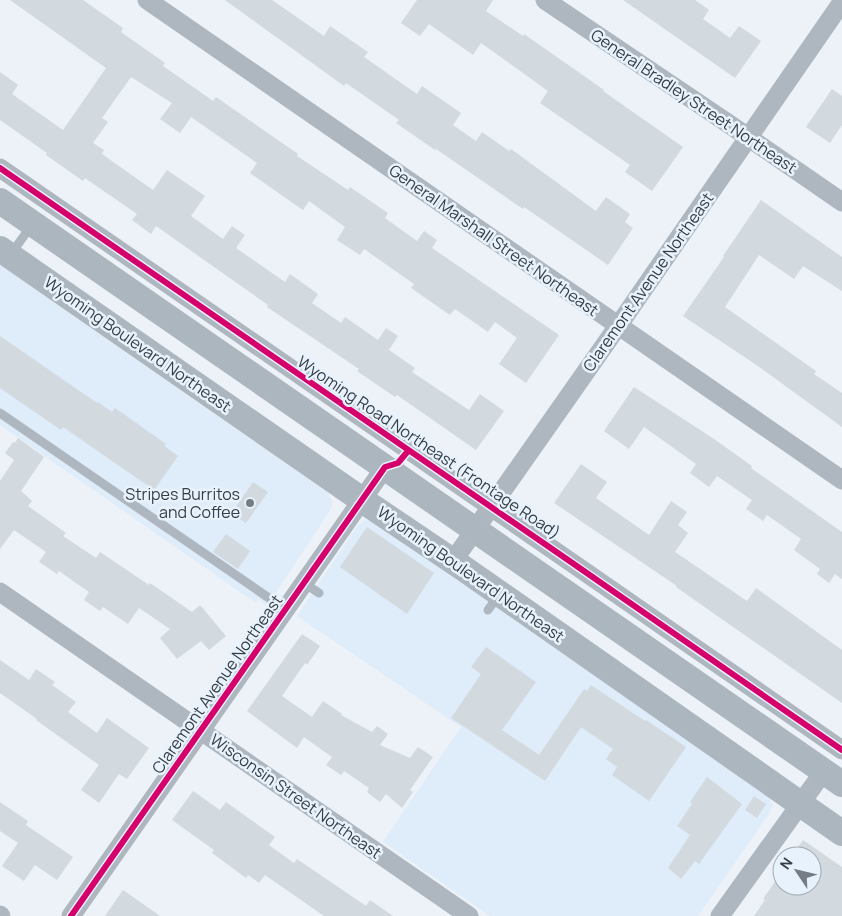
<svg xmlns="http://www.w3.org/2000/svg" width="842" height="916" font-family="Manrope,sans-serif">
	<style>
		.built { fill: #dfecf9 }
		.building { fill: #d2d9df }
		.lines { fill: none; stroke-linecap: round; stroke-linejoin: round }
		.service { stroke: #aeb6bf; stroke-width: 9 }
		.minor { stroke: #aeb6bf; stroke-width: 19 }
		.secondary { stroke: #acb6bf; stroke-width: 26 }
		.cycleway-casing { stroke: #e7f2fc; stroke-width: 9 }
		.cycleway { stroke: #d6006c; stroke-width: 6 }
		.poi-dot { fill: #767c83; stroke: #e7f2fc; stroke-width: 2 }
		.labels { text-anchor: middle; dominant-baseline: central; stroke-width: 5; stroke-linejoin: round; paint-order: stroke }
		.street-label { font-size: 16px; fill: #363d44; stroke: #e7f2fc }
		.poi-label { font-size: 16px; fill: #363d44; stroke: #e7f2fc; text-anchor: end }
	</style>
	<rect width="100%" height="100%" fill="#ecf2f7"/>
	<path class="built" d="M0 265 328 493 332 502 331 509 267 606 258 599 256 603 0 425Z
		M366 520 372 521 766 794 773 805 768 815 698 916H490L383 842 461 727 297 616 358 525Z"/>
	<path class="building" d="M10 0H83L123 28 121 32 165 63 163 66 213 101 216 97 298 154 297 156 348 190 350 187 388 213 385 218 417 241 424 231 437 240 432 248 559 335 526 383 499 364 517 338 495 322 488 332 455 309 450 315 411 288 414 284 364 249 360 255 337 240 345 227 309 201 303 210 287 199 250 173 257 163 191 117 180 133 160 119 172 103 131 77 102 118 108 122 93 143 104 150 102 154 153 190 167 170 205 196 191 216 223 239 232 226 245 235 236 248 285 282 290 274 318 294 312 303 341 323 345 317 378 340 386 328 398 336 389 350 415 368 412 372 469 410 480 394 504 411 476 450 397 395 395 397 357 371 359 369 267 307 268 305 156 226 151 234 132 220 137 214 85 178 83 181 46 155 47 153 0 120V72L18 85 12 94 63 130 106 68Z
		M225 0H272L324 36 330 26 368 52 364 57 417 94 422 86 461 113 453 125 476 141 482 132 509 151 511 149 596 211 606 197 630 214 625 222 633 228 608 265 524 207 523 209 436 149 435 150 396 123 399 120 346 83 344 86Z
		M417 0H493L486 11 523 36 524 34 604 90 603 91 683 147 652 191 625 172 630 165 540 103 548 91 481 43 473 55 429 24 420 36 401 23Z
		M623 0H695L709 10 703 19 730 38 739 26 761 41 735 78Z
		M832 89 842 96V125L830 143 806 127Z
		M761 200 842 257V291L803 266 794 279 759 255 725 307 816 371 814 374 842 393V427L755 364 683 316 724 257 723 256Z
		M0 336 97 403 98 402 112 412 115 408 166 444 164 446 178 456 154 490 63 427 61 430 0 388Z
		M634 387 714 439 752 466 751 468 842 532V579L835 574 829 583 817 574 820 569 794 550 801 539 767 515 763 521 746 509 752 500 717 476 709 487 690 473 696 464 644 427 629 449 604 431Z
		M18 438 44 457 21 491 32 501 28 506 66 533 63 536 96 558 100 552 149 585 150 583 192 612 200 605 226 636 209 650 201 641 177 659 160 638 170 629 139 608 128 624 103 607 100 611 84 600 89 592 59 571 57 574 39 562 46 552 14 530 0 549V481L14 460 5 453 13 442 15 443Z
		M581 464 607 482 596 498 649 535 671 501 687 512 678 525 688 533 675 552 747 601 756 588 842 650V703L676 587 677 586 554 503Z
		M253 482 268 492 246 523 231 514Z
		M367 527 434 573 407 614 340 567Z
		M226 534 250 551 238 569 213 552Z
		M302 634 320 646 307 665 305 663 282 696 312 717 323 701 342 714 341 715 372 732 377 726 388 734 380 745 410 758 418 747 433 757 410 790 413 792 402 808 386 794 380 802 367 792 369 788 344 771 341 775 326 765 332 757 304 737 297 748 247 711Z
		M486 647 536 682 502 730 539 755 584 689 587 691 591 685 645 721 646 720 686 747 649 801 612 775 617 767 606 759 613 749 581 727 545 781 451 718 481 674 471 667Z
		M0 660 29 680 36 669 55 682 52 685 76 702 68 712 97 733 107 718 149 748 127 779 119 774 99 803 81 790 99 765 36 720 37 719 0 693Z
		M707 777 742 804 699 864 695 861 681 879 668 868 690 835 677 826 692 804 690 802Z
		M193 791 220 810 226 802 275 837 269 845 294 863 297 859 366 906 370 900 393 916H324L265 875 259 883 248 875 246 878 212 853 214 850 172 820Z
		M754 796 766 804 757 818 745 810Z
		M0 802 28 821 26 825 73 857 57 880 35 865 24 881 2 866 18 843 0 831Z
		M803 840 842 867V916H754L765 900 763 899 782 871V886H812V856H792Z
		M123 890 160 916H105Z"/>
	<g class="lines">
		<path class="service" d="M11 254 31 226
			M0 413 285 609
			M304 583 319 593
			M488 610 498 596"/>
		<path class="minor" d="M147 0 842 480
			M545 0 729 124 842 202
			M0 168C280 362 562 555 842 750
			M453 561 618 326 842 2
			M0 592 469 916
			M0 915 1 916
			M71 916 385 467
			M720 916 824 771"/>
		<path class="secondary" d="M0 201 842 784
			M0 249 362 500 463 568 842 833"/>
		<defs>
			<path id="cycleway" d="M0 168C280 362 562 555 842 750
				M71 916 385 467 398 463 408 451"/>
		</defs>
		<use href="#cycleway" class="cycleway-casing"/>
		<use href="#cycleway" class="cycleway"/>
	</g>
	<circle class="poi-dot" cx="250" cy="503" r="5"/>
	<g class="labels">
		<g class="street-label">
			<text transform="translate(694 101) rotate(34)">General Bradley Street Northeast</text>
			<text transform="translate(494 240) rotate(35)">General Marshall Street Northeast</text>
			<text transform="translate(648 282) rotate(-55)">Claremont Avenue Northeast</text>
			<text transform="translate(138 344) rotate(35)">Wyoming Boulevard Northeast</text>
			<text transform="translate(429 447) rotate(34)">Wyoming Road Northeast (Frontage Road)</text>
			<text transform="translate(471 574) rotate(35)">Wyoming Boulevard Northeast</text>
			<text transform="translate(217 684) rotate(-55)">Claremont Avenue Northeast</text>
			<text transform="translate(296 796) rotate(35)">Wisconsin Street Northeast</text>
		</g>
		<g class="poi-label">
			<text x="240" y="494">Stripes Burritos<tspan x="240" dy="18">and Coffee</tspan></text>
		</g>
	</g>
	<g transform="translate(797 871) rotate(305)"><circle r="24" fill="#e7f2fc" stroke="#a0aab2"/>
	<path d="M0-4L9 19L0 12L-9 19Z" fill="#767c83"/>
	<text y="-8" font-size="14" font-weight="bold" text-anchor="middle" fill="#363d44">N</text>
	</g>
</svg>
